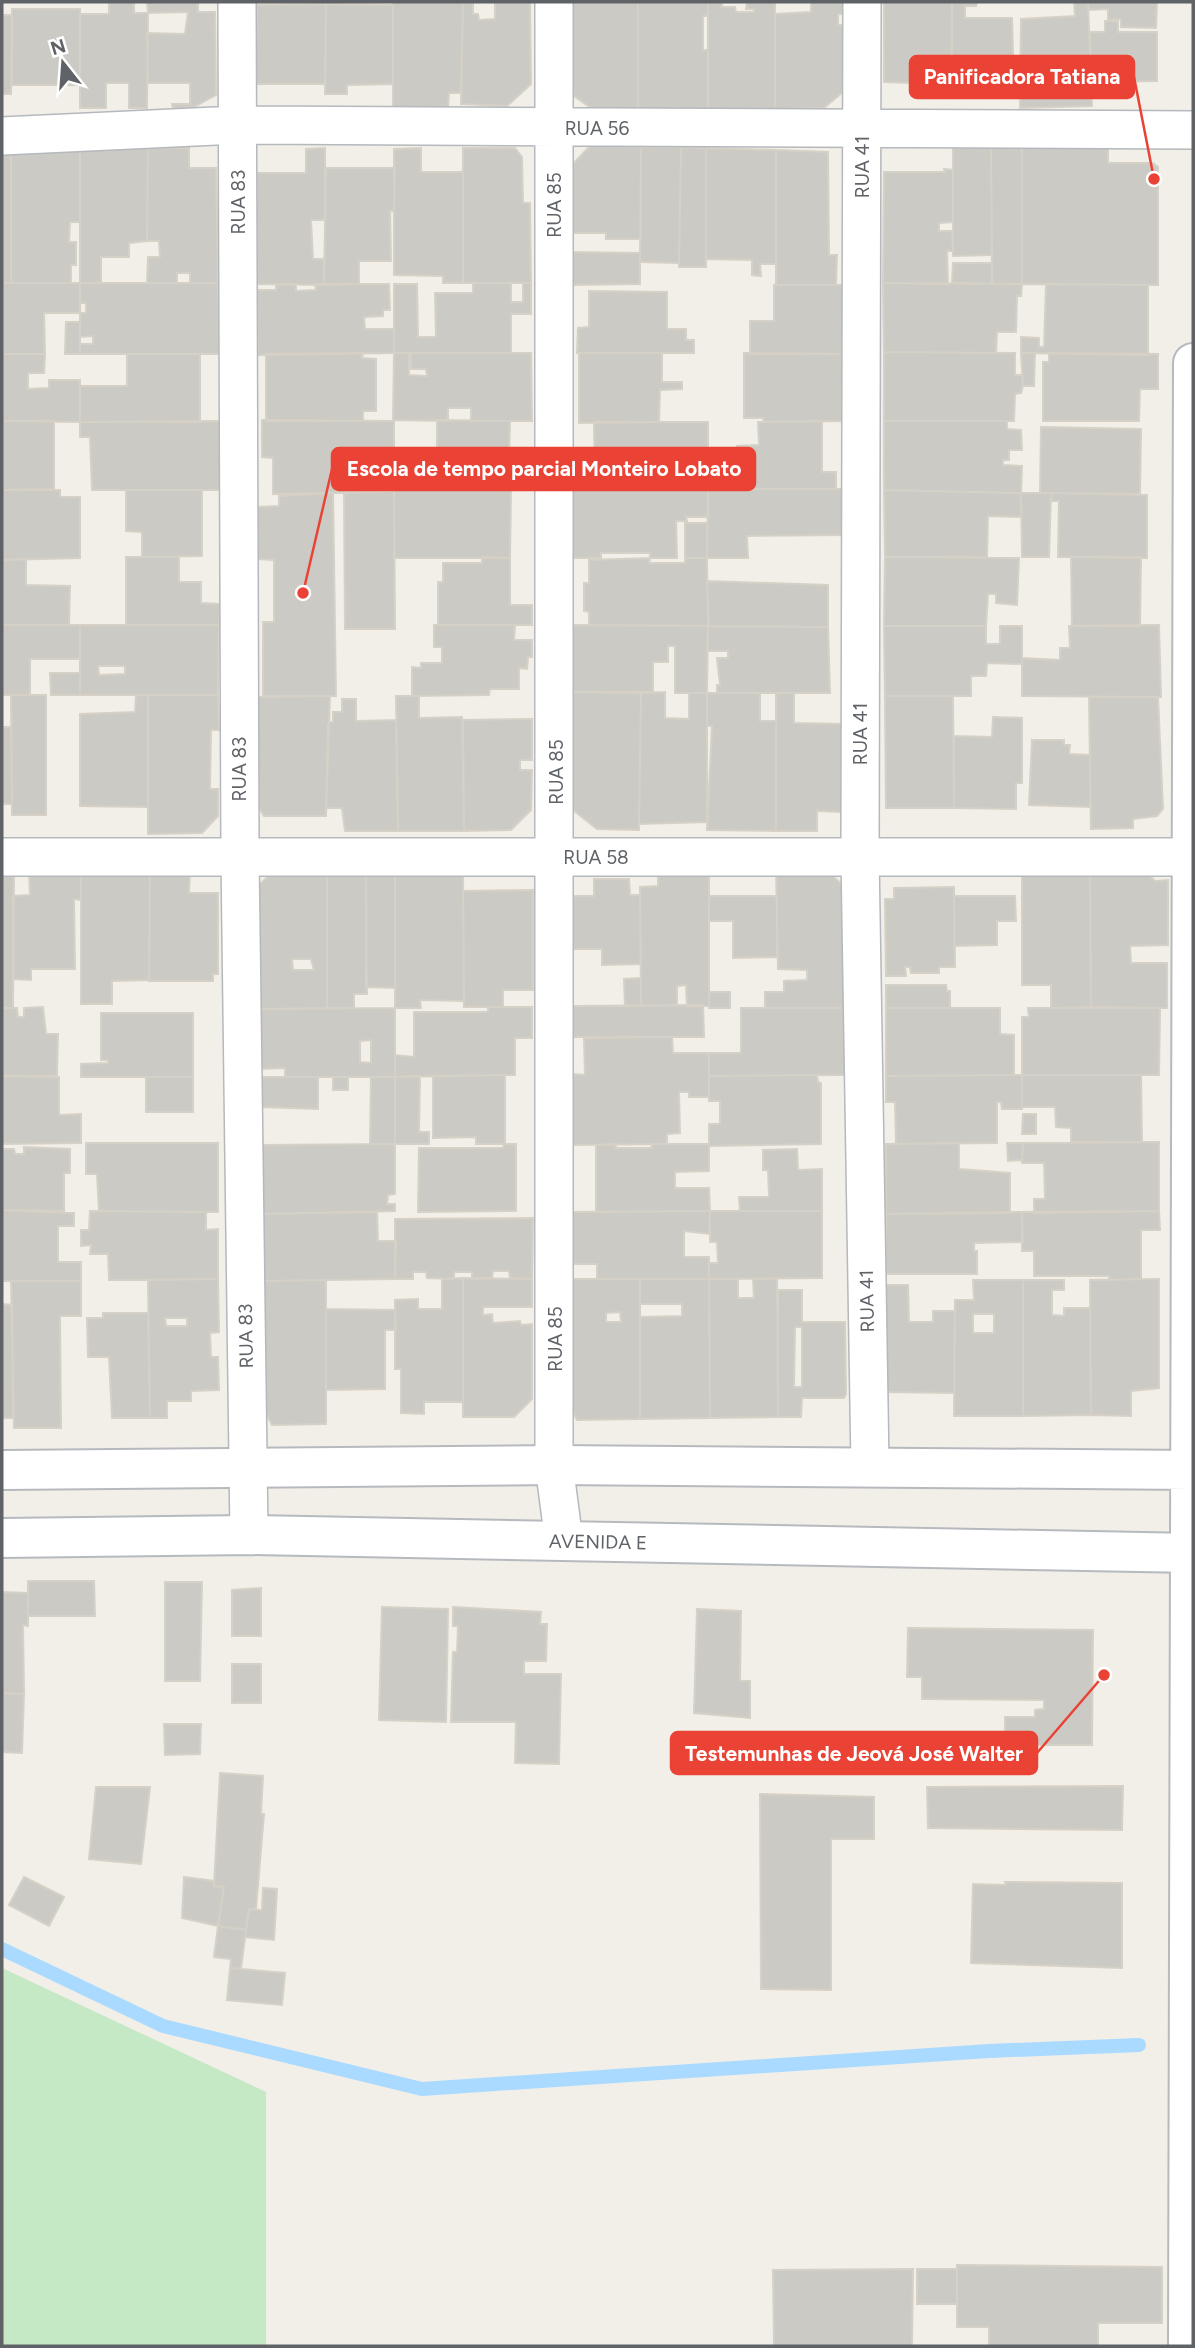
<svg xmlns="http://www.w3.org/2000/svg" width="1195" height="2348" font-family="Figtree,sans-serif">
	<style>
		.grass { fill: #c5e8c5 }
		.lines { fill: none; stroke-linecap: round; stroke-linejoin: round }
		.stream { stroke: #aadaff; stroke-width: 14 }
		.building { fill: #cccac5; stroke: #d6d1c6; stroke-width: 2; fill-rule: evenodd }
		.street-casing { stroke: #b5b8bc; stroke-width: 40 }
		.secondary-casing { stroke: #b6babf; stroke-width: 42 }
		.street { stroke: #fff; stroke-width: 37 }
		.secondary { stroke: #fff; stroke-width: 38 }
		.labels { text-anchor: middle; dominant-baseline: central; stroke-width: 6; stroke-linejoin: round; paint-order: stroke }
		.street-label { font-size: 19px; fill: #5f6368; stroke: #fff }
		.leader { fill: none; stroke: #ea4335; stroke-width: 2.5 }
		.callout-dot { fill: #ea4335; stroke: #fff; stroke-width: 2.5 }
		.callout { fill: #ea4335; stroke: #ea4335; stroke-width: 2.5 }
		.callout-label { font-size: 21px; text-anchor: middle; font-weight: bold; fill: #fff }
	</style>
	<rect width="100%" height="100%" fill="#f1efe8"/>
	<path class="grass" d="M2 1968 266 2092V2346H2Z"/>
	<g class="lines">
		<path class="stream" d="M2 1949 163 2026 422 2089 989 2051 1139 2045"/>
	</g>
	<path class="building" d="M109 2H134V13H148L147 108H129V83H106V108H80V14H109Z
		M147 2H198V12H215L216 95 194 107 173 108 172 104H190V83H148L147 33 185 34 188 12 148 13Z
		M393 2H463L461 93H449L448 107H393Z
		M463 2H473V14H478L479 20 495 19V2H489H530L531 84 507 106 461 104Z
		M571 2H638V109L591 108 574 96 571 89Z
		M638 2H708V16H703V50H708V109H638Z
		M708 2H722V7H735L736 12H754V9H746L747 2H775V109H708Z
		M811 2H844V14H838V25H844V91L824 108 775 109V14L811 12Z
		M884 2H952V89L912 88V83L884 82Z
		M952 2H977L976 6H965V18H1012L1014 89 951 90Z
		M1074 2H1088L1092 106 1020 108 1021 19 1075 16Z
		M1088 2H1157L1156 28 1121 27V19L1108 20V9L1089 10Z
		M326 4 393 5V84L347 85V94H325Z
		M326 4 325 84H255L257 5Z
		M12 9H80V85H12Z
		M2 15H12L11 94H2Z
		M1105 21H1118V32H1157V81L1092 82 1090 32H1105Z
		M591 145 641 147V239H606V233H570V167Z
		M641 147H681L679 263 640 262Z
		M681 147 706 148V267H679Z
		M1022 147H1108V163H1153L1158 167V285L1022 284Z
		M1022 147V284H992L991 148Z
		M2 148H11V283H2Z
		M11 148H80V222H70L69 242H76V265H71V283H11Z
		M80 148H148L147 241 129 243V257H101V283H80Z
		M148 148H189V168H216L218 283H190V273H177V283H147L148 257H160L159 241H147Z
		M325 148V220H311L313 259H324V285L257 284V173H306V149Z
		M421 148V172H463V283H443V276L394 275V149Z
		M463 148H515L522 157 523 203H530L531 283H463Z
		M706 148 776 150V264H760L761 276 752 275V260L706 259Z
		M953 148H991L992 255 953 256Z
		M776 150 828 152 829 255H837L836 285H776Z
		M326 168H395L394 210 390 211 391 261H359V284L324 285Z
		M944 169 953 170V222L939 223V231H952L953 251H947L948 284 883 283 884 172H945Z
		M570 252 640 253V284L570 285Z
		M953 263H992V284L952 283Z
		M2 283H80V313H44L45 354H2Z
		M80 283H218L219 354H80V344H93V336L80 337V313H86V303L80 302Z
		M473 283H511V302H523V283H531V314H511V353H394V284H417L418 337H436L435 293H473Z
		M883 283 1022 284 1021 296H1017L1016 332H997L996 353 884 352Z
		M276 284H296V291L316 290 315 284H389L390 310H383V316L364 317 365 329H394V353L258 355 257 290H276Z
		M1046 284 1148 285V355L1021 353V337L1039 338V347H1044Z
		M774 285H844L845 354H750V321H774Z
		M589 291 667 292V329H686V340H694V353H577L578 328 589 327Z
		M66 322H80V354H65Z
		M884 352 1015 353V375H1022L1023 386 1021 393 1015 394 1014 421H884Z
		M363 353 362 358 376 359V411H363V421H266V354Z
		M394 353H409V375L427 376 426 369H411V353H531L532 421H471V408H448V421L393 420Z
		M579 353H662V382H682V389L660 390 659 422 579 423Z
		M744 353 845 354V421L763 422 764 418H744Z
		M1021 353H1035L1034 386H1023Z
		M1049 353 1158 354V389H1140L1139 421H1043V362H1049Z
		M2 354H45L44 373H28V389L49 388V380H80V422L2 421Z
		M127 354H200V422H80V386H127Z
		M262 420 394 421V466H380V492L273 494V458L262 457Z
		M437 420 510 421 508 490H409V465H427V450H437Z
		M2 421H54V489L2 490Z
		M220 421V490H92L90 437H80V422Z
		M822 421V472H836V489H708V470L737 471V446L759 445 758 422Z
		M884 421H1007V429L1021 430 1022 450H1009V460H1003V465L1022 466 1021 493 884 490Z
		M594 422H708V489L691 490V472H668V490H595Z
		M1041 427 1141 429 1140 494 1040 493Z
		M708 489H844L845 535 747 536 748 558H707Z
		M708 489V517H686L687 521H676L677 558H650V553H601V558H570V490Z
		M2 490H60V497H80V558L2 560Z
		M126 490H202V556L142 557V532L126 531Z
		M394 490H511L510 558H394Z
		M884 490 1021 493V517L988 516 987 557H885Z
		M394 491 395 629H345L344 493Z
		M333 493 336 696H263V622H274V560L257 559V507L279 506V496Z
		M1021 493H1051L1049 557H1022Z
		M1051 493 1147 495V558L1058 557 1059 501H1051Z
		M685 523H707V558H685Z
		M126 557H179V582H201V603L220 604 219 625H126Z
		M482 557 510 558V605H532V625H438V582H443V563H482Z
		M885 557 1019 558 1017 605 996 603V594H988L986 626H884Z
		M1071 557H1141L1140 626H1072Z
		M650 558 649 563H685V558H707L708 626 589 625V612L584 611V583H589V560Z
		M26 559V585L70 586 69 625H2V560Z
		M707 581 828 585V627L709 626Z
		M2 625H80V659H30V695H2Z
		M80 625H219L218 695H80ZM98 666H125V674L99 675Z
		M434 625H515L514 640H532V657H528L527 669 519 668V689H490L489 695 412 696V667L421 668V663H442V647H434Z
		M570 625 708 626 707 693H675V646H668V662H653V692H572Z
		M1159 625 1161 697 1022 696V658L1060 660V648H1070L1069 626Z
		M708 626 828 627 830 693H717V685H720L717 658H728V651H707Z
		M884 626H986V644H1000V626H1022V664L987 663 986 676H971V696H885Z
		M50 673H80V695H51Z
		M572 692 641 693 639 830 597 829 573 810Z
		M665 692V718L689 719V693H707V822L639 824 641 693Z
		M707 693H760V721H776V831L707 830 712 726H707Z
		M776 693H794V723L844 724 843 812 817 811V831H776Z
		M11 695H46V815H12Z
		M136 695H148V807L80 806V714L135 712Z
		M148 695H218L219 730H211L210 789H218V816L202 833 148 834Z
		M330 696 326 816H264L259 808 257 697Z
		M396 696H419V718L462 717 464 831H398Z
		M885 696H953L954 808H886Z
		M1089 697H1158L1163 809 1157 816 1133 819V828L1091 829Z
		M342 699H356V721L396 720 398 831H345L342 808H326L328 725 329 722H333V712H342Z
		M993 717 1022 718V783H1016V809L954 808V736L992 737Z
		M532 719V760H520V770H532L531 810 511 830 464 831 463 720Z
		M2 727H11L12 804H2Z
		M1032 740H1064V745H1070L1069 754 1090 755V807L1029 805Z
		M776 869 831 874 845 888V1008H765V992H784V981L807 980V970L778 969Z
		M1090 869H1143L1155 881 1168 880V945L1130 946 1131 963H1167V1008L1091 1007Z
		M275 870 327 871V1008L259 1009 258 886ZM292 959H311L314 970H293Z
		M658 870H709V1006H687L686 985 677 986V1005L641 1006 640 887 658 886Z
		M2 871H14L13 1008H2Z
		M29 871H81V900L74 899 75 969H31V980L13 979V896L30 895Z
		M81 871H150L149 980 112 981V1004H81Z
		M150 871H190L189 893H218V974H213V981H149Z
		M327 871H366L367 994H354V1008H327Z
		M366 871H395V988L366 987Z
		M395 871 463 872 464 1001 420 1000 421 1008H395Z
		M1022 871H1090L1091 1007 1051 1008V985H1022Z
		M594 879H629L630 895H640L641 964 602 965V949H572V896H594Z
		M954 887 955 967H939V973H911L910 967H905L906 976H886L885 899H894V888Z
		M533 890V990H503V1007H464L463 891Z
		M709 896H777V957L733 958V921H709Z
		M954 896H1015L1016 921H997V945L954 946Z
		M641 978V1006H625L624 979Z
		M886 985H946L947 991H950V1008H886Z
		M709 992H730V1008H709Z
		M703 1005 704 1037H573V1006Z
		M43 1007 46 1034H58L57 1076H2V1008H17L18 1017H24V1008Z
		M488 1007H532V1038H515V1075L395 1077V1055L414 1057V1012H488Z
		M395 1008V1077H285V1068L259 1069V1009ZM371 1040V1063L360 1062V1041Z
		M741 1008H845V1075L709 1076V1053H741Z
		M886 1008H1000V1034L1014 1035V1075L886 1076Z
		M1028 1008H1160L1159 1075H1022V1017H1029Z
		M101 1013H193V1077H81V1064L108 1063V1060H101Z
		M672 1037 673 1053H709V1097H689V1092H679L680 1133 667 1134V1144L573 1145V1074L585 1075 584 1038Z
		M505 1075V1144H476V1137L433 1138V1076Z
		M817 1075 818 1082 821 1083V1144L709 1146V1124H720V1101H709V1076Z
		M1022 1075H1141L1142 1142H1071V1128L1056 1127 1055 1107H1022Z
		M1022 1075V1109H1002L1001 1102H997V1143L896 1144 895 1102H886V1076Z
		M2 1076 59 1077V1115L81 1114V1143L2 1144Z
		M420 1076 419 1132H429V1144H395V1077Z
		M146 1077H193V1112H146Z
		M259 1077H318V1109L259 1107Z
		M333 1077H348V1090H333Z
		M371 1077H395V1144H370Z
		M1023 1114H1036V1134H1022Z
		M1159 1142V1211L1034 1213V1199H1045L1044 1163H1022L1023 1143Z
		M86 1143H218V1212L99 1211 97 1174H86Z
		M959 1143V1169L1010 1173V1213L886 1214V1144Z
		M1007 1143H1023L1022 1160 1008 1161Z
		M395 1144V1194L388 1195 387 1204H395V1211L259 1214V1145Z
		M504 1144H516V1211L418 1212 419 1148H503Z
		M616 1144V1148H652L651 1144H709V1171L675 1172V1188H709L710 1211 596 1212V1145Z
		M24 1147 70 1149V1173H64V1211L2 1210V1149H14L15 1154H24Z
		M797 1149 798 1170 822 1169V1211H740L739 1197H769L768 1170H763V1150Z
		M2 1210 74 1213V1226H58V1262H81V1281H2Z
		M90 1211 206 1212V1230L218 1229V1279L109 1280 108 1254H90L91 1245 81 1246V1230H89Z
		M710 1211 709 1234 684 1231V1257H709V1279H597V1264H573V1212Z
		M710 1211H822V1278L709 1279V1263H718L717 1242H710Z
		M1159 1211 1160 1230H1141V1279L1109 1280V1276H1034V1251H1022V1212Z
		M377 1212 378 1241H396L395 1279 259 1281V1214Z
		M1022 1212 1023 1242 974 1243V1251H977V1274H886V1214Z
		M533 1218 532 1279 510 1278 509 1271H493L492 1278 472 1279V1272H454V1279L427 1278 426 1272H413V1279H395V1219Z
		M463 1278V1402H424V1414L401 1413V1369H395V1300L418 1299V1309H442V1279Z
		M463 1278 532 1279V1307H483V1315L492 1314 493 1323 520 1321 521 1325 532 1324V1399L514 1417H463Z
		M218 1279 219 1332 210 1333 211 1357H218L219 1390 191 1391V1401H167V1418H150L148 1280ZM165 1318H187V1326H166Z
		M573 1279H640V1419L577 1420 572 1410ZM620 1312 621 1322H606V1313Z
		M640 1279H709L710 1418 640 1419V1317L682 1316V1304H640Z
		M709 1279H738V1298H754L753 1279H777L778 1417 710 1418Z
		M1159 1279V1388L1131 1391V1416L1091 1415 1090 1280Z
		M326 1280V1424L272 1425 260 1401 259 1281Z
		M973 1280H1023V1416H954L955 1300H974ZM973 1314H994V1333H973Z
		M1023 1280H1064V1290H1052V1315L1064 1316V1308H1090L1091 1415 1023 1416Z
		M11 1281H81V1316H60L61 1428H14Z
		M886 1285H908L909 1322H933V1311H955L954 1393 886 1392Z
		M778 1290H802V1322H845L846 1394 844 1398H802L801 1417H778ZM795 1327H802V1387H794Z
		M2 1304 12 1305 13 1418H2Z
		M326 1309 395 1310 396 1330H385V1389L326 1390Z
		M103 1313H148L150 1418H112L109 1357H88L87 1318H103Z
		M28 1581H94L95 1616H28Z
		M165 1582H202L200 1681H165Z
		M261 1588V1636H232V1590Z
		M2 1592 28 1593V1626L23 1625 24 1694 2 1693Z
		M382 1607 448 1609 446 1722 379 1720Z
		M453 1607 541 1612 540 1624H547L546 1661H524V1674H561L559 1764 515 1763 516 1722H451L453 1652H457L458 1626H453Z
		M697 1609 741 1611 740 1681H750V1718L694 1713Z
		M908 1628 1093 1630 1092 1745H1005V1717H1035V1710L1044 1709V1700L922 1699V1677H907Z
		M232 1664H261V1703H232Z
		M2 1693 24 1694 22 1753 2 1752Z
		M164 1724H201L200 1754 165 1755Z
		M220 1773 263 1776 261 1814H264L256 1909H249L246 1930 218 1926 224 1887 214 1886Z
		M1123 1786 1122 1830 928 1828 927 1787Z
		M96 1787H150L141 1864 89 1859Z
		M760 1794 874 1797V1839H831V1990L761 1989Z
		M24 1877 64 1897 49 1926 9 1905Z
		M184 1877 214 1881V1886L224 1887 218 1926 182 1918Z
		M1005 1882 1122 1883V1968L971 1963 973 1884 1006 1885Z
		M263 1888 277 1889 274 1940 245 1937 249 1909 262 1910Z
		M218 1926 246 1930 241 1969 230 1968 231 1959 214 1957Z
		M230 1968 285 1973 282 2005 227 2000Z
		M957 2265 1162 2267V2323H1098V2346H989V2327H957Z
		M913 2269 912 2346H774L773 2270Z
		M917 2269H957V2304H917Z"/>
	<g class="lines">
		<defs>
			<path id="street" d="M237 2 240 858 249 1535
				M554 2V1465L564 1541
				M862 2 860 855 870 1466
				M2 136 237 125 1193 130
				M2 857H1193"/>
			<path id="secondary" d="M2 1470 554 1465 1193 1470
				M2 1538 249 1535 1193 1553
				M1188 2346 1193 363"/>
		</defs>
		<use href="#street" class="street-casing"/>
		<use href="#secondary" class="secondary-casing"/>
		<use href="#street" class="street"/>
		<use href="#secondary" class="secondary"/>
	</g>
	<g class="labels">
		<g class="street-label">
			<text x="597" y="128">RUA 56</text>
			<text transform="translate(862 167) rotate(-90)">RUA 41</text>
			<text transform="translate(238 202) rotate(-90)">RUA 83</text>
			<text transform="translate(554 205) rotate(-90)">RUA 85</text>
			<text transform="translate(860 734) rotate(-90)">RUA 41</text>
			<text transform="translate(239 769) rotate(-90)">RUA 83</text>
			<text transform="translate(556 772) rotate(-90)">RUA 85</text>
			<text x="596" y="857">RUA 58</text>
			<text transform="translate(867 1301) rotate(-91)">RUA 41</text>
			<text transform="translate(246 1336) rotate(-91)">RUA 83</text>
			<text transform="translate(555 1339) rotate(-90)">RUA 85</text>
			<text transform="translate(598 1542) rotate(1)">AVENIDA E</text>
		</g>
	</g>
	<path class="leader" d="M1154 179L1134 77M303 593L332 469M1104 1675L1037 1753"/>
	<g class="callout-dot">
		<circle cx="1154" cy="179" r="7"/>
		<circle cx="303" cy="593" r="7"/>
		<circle cx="1104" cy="1675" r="7"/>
	</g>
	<g class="callout">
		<rect x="910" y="56" width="224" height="42" rx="7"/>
		<rect x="332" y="448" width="423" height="42" rx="7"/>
		<rect x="671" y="1732" width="366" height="42" rx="7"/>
	</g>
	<g class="callout-label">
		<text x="1022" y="84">Panificadora Tatiana</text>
		<text x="544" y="476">Escola de tempo parcial Monteiro Lobato</text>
		<text x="854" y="1761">Testemunhas de Jeová José Walter</text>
	</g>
	<rect width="1195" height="2348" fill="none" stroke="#5f6368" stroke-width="7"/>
	<g transform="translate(63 63) rotate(343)" stroke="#ffffff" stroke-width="5" paint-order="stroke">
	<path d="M0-5L12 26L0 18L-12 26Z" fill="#5f6368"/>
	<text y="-10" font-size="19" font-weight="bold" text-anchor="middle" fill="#5f6368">N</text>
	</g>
</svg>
